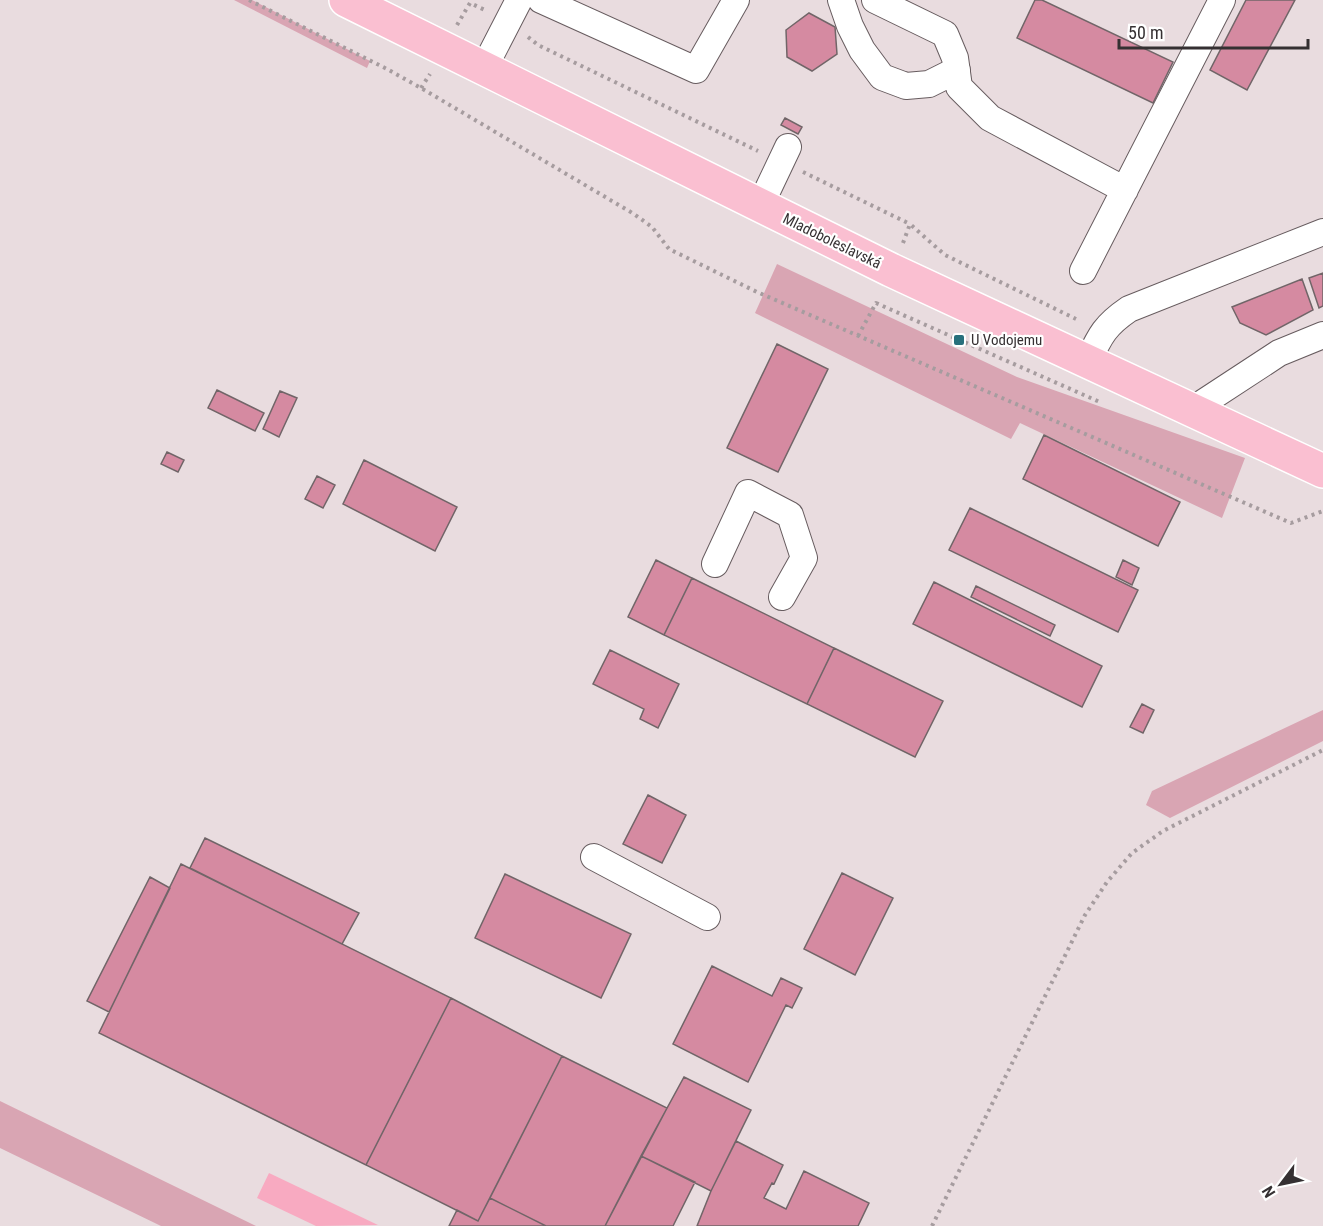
<svg xmlns="http://www.w3.org/2000/svg" width="1323" height="1226" font-family="'Roboto Condensed',sans-serif">
	<style>
		.green { fill: #d9a5b3 }
		.water { fill: #f8aac1 }
		.building { fill: #d58aa1; stroke: #716568; stroke-width: 1.5 }
		.lines { fill: none; stroke-linecap: round; stroke-linejoin: round }
		.minor-casing { stroke: #675c5f; stroke-width: 28 }
		.major-casing { stroke: #fff; stroke-width: 36 }
		.path { stroke: #a69c9f; stroke-width: 4; stroke-dasharray: 3 4.5; stroke-linecap: butt }
		.minor { stroke: #fff; stroke-width: 26 }
		.major { stroke: #fabfd1; stroke-width: 33 }
		.poi-dot { fill: #28707c; stroke: #fff; stroke-width: 2 }
		.labels { text-anchor: middle; dominant-baseline: central; stroke-width: 4.5; stroke-linejoin: round; paint-order: stroke }
		.street-label { font-size: 15px; fill: #353032; stroke: #fff }
		.poi-label { font-size: 15px; fill: #353032; stroke: #fff; text-anchor: start }
	</style>
	<rect width="100%" height="100%" fill="#e9dcdf"/>
	<path class="green" d="M234 0H252L370 61 367 68Z
		M777 264 1017 377 1245 458 1222 518 1020 423 1011 439 755 313Z
		M1323 710V741L1170 818 1146 805 1152 791Z
		M0 1101 256 1226H161L0 1148Z"/>
	<path class="water" d="M269 1173 378 1225 316 1226 257 1198Z"/>
	<path class="building" d="M1035 0H1042L1173 62 1153 103 1017 38Z
		M1246 0H1295L1247 90 1210 70Z
		M809 13 835 27 837 54 812 71 787 57 786 30Z
		M785 118 802 127 798 134 781 125Z
		M1323 273V306L1319 308 1309 278Z
		M1302 279 1313 310 1266 335 1240 323 1232 307Z
		M777 344 828 369 778 472 727 448Z
		M217 390 264 413 255 431 208 408Z
		M280 391 297 398 279 437 263 429Z
		M1044 435 1180 502 1158 546 1023 479Z
		M167 452 184 460 178 472 161 464Z
		M364 460 457 507 435 551 343 504Z
		M317 476 335 485 323 508 305 499Z
		M970 508 1138 590 1118 632 949 550Z
		M656 560 692 578 664 635 628 617Z
		M1123 560 1139 568 1132 585 1116 577Z
		M692 578 834 648 807 704 664 635Z
		M934 582 1102 666 1082 707 913 624Z
		M976 586 1055 625 1050 636 971 597Z
		M834 648 943 701 915 757 807 704Z
		M610 650 679 684 658 728 640 719 644 709 593 684Z
		M1142 704 1154 710 1143 733 1130 727Z
		M648 795 686 815 662 863 623 844Z
		M205 838 359 913 342 944 190 868Z
		M181 864 451 998 366 1165 99 1033Z
		M842 873 893 898 855 975 804 949Z
		M505 874 631 934 601 998 475 938Z
		M150 877 170 888 109 1012 87 1001Z
		M712 966 772 996 781 978 802 988 792 1008 786 1005 748 1082 673 1044Z
		M451 998 562 1056 478 1221 366 1165Z
		M562 1056 667 1108 605 1226H546L490 1198Z
		M684 1077 751 1110 711 1191 641 1156Z
		M736 1141 783 1165 774 1184 772 1183 764 1198 786 1209 804 1171 869 1203 858 1226H697L711 1191Z
		M641 1156 695 1182 673 1226H605Z
		M490 1198 546 1226H449L457 1210 478 1221Z"/>
	<g class="lines">
		<defs>
			<path id="minor" d="M541 0 696 70 736 0
				M841 0 850 26 862 50 882 77 906 86 929 84 957 70
				M875 0 945 34 955 58 959 87 990 118 1125 190
				M484 68 519 0
				M760 206 788 147
				M1083 271 1222 0
				M1087 363C1100 336 1104 326 1129 309L1323 232
				M1192 410 1279 353 1323 335
				M715 564 748 493 790 515 804 558 782 597
				M594 857 707 917"/>
			<path id="major" d="M346 0 891 270 1323 471"/>
		</defs>
		<use href="#minor" class="minor-casing"/>
		<use href="#major" class="major-casing"/>
		<path class="path" d="M249 0 387 69 421 88 634 214 652 227 669 249 757 292 1291 523 1323 511
			M457 25 470 3 487 11
			M528 37 538 45 758 151
			M421 88 430 74
			M803 172 910 224
			M903 243 910 224 945 255 1076 319
			M858 336 876 303 1102 403
			M932 1226 1085 915 1107 882 1132 853 1163 831 1323 750"/>
		<use href="#minor" class="minor"/>
		<use href="#major" class="major"/>
	</g>
	<rect class="poi-dot" x="953" y="334" width="12" height="12" rx="3"/>
	<g class="labels">
		<g class="street-label">
			<text transform="translate(832 241) rotate(26)">Mladoboleslavská</text>
		</g>
		<g class="poi-label">
			<text x="971" y="340">U Vodojemu</text>
		</g>
	</g>
	<g transform="translate(1281 1184) rotate(238)" stroke="#ffffff" stroke-width="4.5" paint-order="stroke">
	<path d="M0-4.5L10 22L0 15L-10 22Z" fill="#353032"/>
	<text y="-9" font-size="16" font-weight="bold" text-anchor="middle" fill="#353032">N</text>
	</g>
	<path d="M1119 39v9h189v-9" fill="none" stroke="#353032" stroke-width="3"/>
	<text x="1128" y="39" font-size="18" fill="#353032" stroke="#ffffff" stroke-width="4.5" paint-order="stroke">50 m</text>
</svg>
